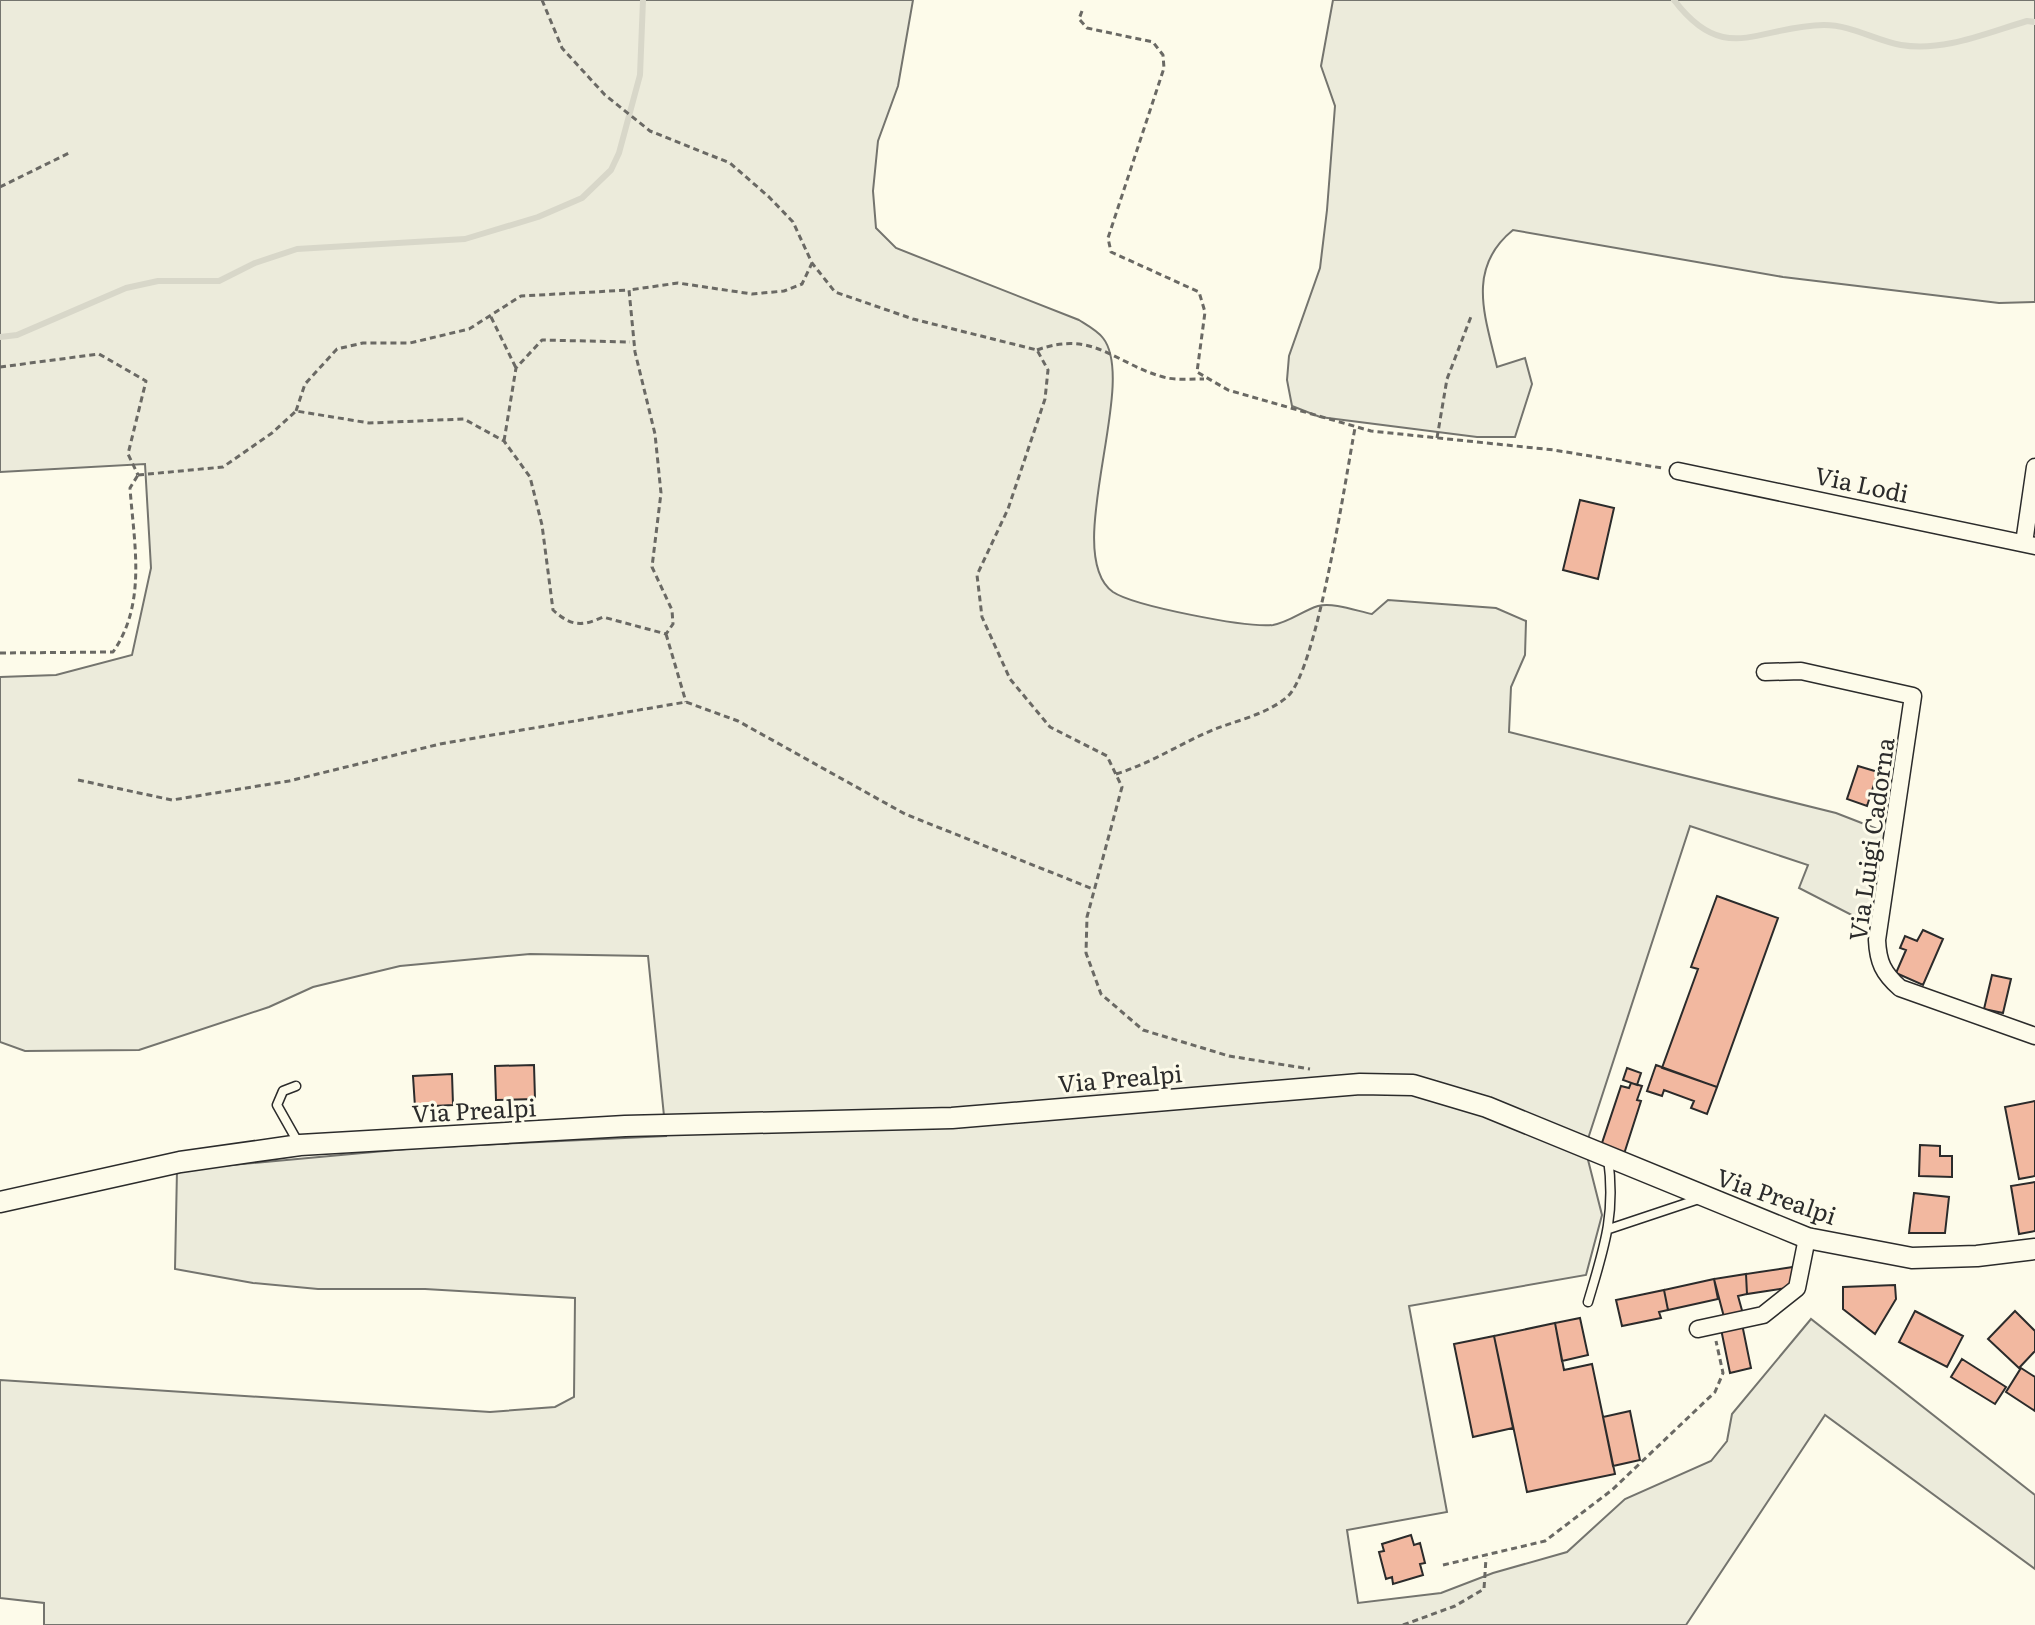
<svg xmlns="http://www.w3.org/2000/svg" width="2035" height="1625" font-family="Literata,serif">
	<style>
		.green { fill: #ecebdb; stroke: #74746e; stroke-width: 2 }
		.lines { fill: none; stroke-linecap: round; stroke-linejoin: round }
		.stream { stroke: #d8d7c9; stroke-width: 6 }
		.building { fill: #f2b8a0; stroke: #2b2b2b; stroke-width: 2 }
		.service-casing { stroke: #2b2b2b; stroke-width: 11 }
		.minor-casing { stroke: #2b2b2b; stroke-width: 19 }
		.tertiary-casing { stroke: #2b2b2b; stroke-width: 23 }
		.path { stroke: #6a6964; stroke-width: 3; stroke-dasharray: 6 4; stroke-linecap: butt }
		.service { stroke: #fdfbea; stroke-width: 8 }
		.minor { stroke: #fdfbea; stroke-width: 16 }
		.tertiary { stroke: #fdfbea; stroke-width: 20 }
		.labels { text-anchor: middle; dominant-baseline: central; stroke-width: 6; stroke-linejoin: round; paint-order: stroke }
		.street-label { font-size: 24px; fill: #2b2b2b; stroke: #fdfbea }
	</style>
	<rect width="100%" height="100%" fill="#fdfbea"/>
	<path class="green" d="M0 0H913L898 86 878 141 873 191 876 228 896 248 1079 320C1087 325 1098 331 1103 338 1139 384 1060 554 1113 592 1134 606 1247 628 1273 625 1290 622 1302 611 1318 606 1333 602 1357 611 1372 614L1388 600 1496 608 1526 621 1525 655 1511 687 1509 732 1836 813 1890 834 1873 926 1799 888 1808 865 1690 826 1585 1148 1602 1215 1586 1275 1409 1306 1447 1512 1347 1530 1358 1603 1441 1593 1493 1573 1567 1552 1625 1499 1711 1461 1727 1441 1732 1414 1811 1319 2035 1495V1569L1825 1415 1686 1625H44V1603L0 1598V1380L490 1412 555 1407 574 1397 575 1298 425 1289H318L253 1283 175 1269 177 1170 417 1148 666 1136 648 956 530 954 400 966 313 987 269 1007 139 1050 25 1051 0 1042V677L56 675 132 655 151 568 145 464 0 472Z
		M1333 0H2035V302L1999 303 1783 277 1513 230C1466 268 1485 316 1497 367L1525 358 1532 384 1515 437H1477L1320 417 1292 406 1287 380 1289 356 1320 268 1327 210 1335 106 1321 66Z"/>
	<g class="lines">
		<path class="stream" d="M1674 0C1725 67 1757 26 1824 25 1852 25 1874 40 1901 45 1944 52 1986 33 2027 21L2035 22
			M0 337 17 335 126 288 158 281H219L255 263 297 249 465 239 538 217 582 198 611 170 619 153 640 75 643 0"/>
	</g>
	<path class="building" d="M1580 500 1614 508 1598 579 1563 570Z
		M1858 766 1878 772 1867 806 1847 799Z
		M1717 896 1778 918 1717 1087 1662 1068 1698 969 1691 967Z
		M1923 930 1943 939 1923 985 1896 973 1906 950 1900 948 1905 936 1917 941Z
		M1992 975 2011 979 2003 1013 1984 1009Z
		M534 1065 535 1099 496 1100 495 1066Z
		M1656 1065 1717 1087 1707 1114 1691 1108 1694 1101 1664 1090 1662 1096 1647 1091Z
		M1627 1068 1641 1073 1637 1085 1623 1080Z
		M452 1074 453 1105 415 1107 413 1076Z
		M1631 1083 1642 1086 1637 1100 1641 1101 1624 1154 1601 1146 1621 1086 1629 1088Z
		M2035 1101V1176L2019 1179 2005 1107Z
		M1920 1145 1940 1146V1156H1952V1177L1919 1176Z
		M2035 1182V1231L2019 1234 2011 1186Z
		M1914 1193 1949 1197 1945 1233H1909Z
		M1793 1267 1794 1287 1747 1294 1746 1274Z
		M1746 1274 1747 1294 1738 1296 1743 1314 1724 1317 1714 1279Z
		M1714 1279 1718 1299 1668 1310 1664 1290Z
		M1895 1285 1896 1299 1875 1334 1843 1309V1287Z
		M1664 1290 1668 1310 1659 1312 1661 1318 1622 1326 1616 1300Z
		M1915 1311 1963 1336 1947 1367 1899 1342Z
		M2015 1311 2035 1331V1351L2019 1368 1988 1339Z
		M1580 1318 1588 1355 1562 1361 1555 1323Z
		M1555 1323 1564 1370 1592 1364 1615 1474 1527 1492 1494 1336Z
		M1742 1324 1751 1368 1730 1373 1721 1329Z
		M1494 1336 1513 1428 1473 1437 1454 1344Z
		M1962 1359 2006 1387 1995 1404 1951 1377Z
		M2021 1368 2035 1377V1411L2006 1392Z
		M1630 1411 1640 1460 1613 1466 1603 1417Z
		M1411 1535 1414 1545 1420 1543 1425 1563 1420 1564 1423 1575 1393 1584 1392 1577 1386 1579 1379 1552 1384 1551 1382 1544Z"/>
	<g class="lines">
		<defs>
			<path id="service" d="M296 1086 283 1091 277 1105 299 1144
				M1609 1229 1699 1199
				M1588 1302C1604 1248 1616 1215 1608 1158"/>
			<path id="minor" d="M1678 471 2035 546
				M2024 543 2035 467
				M1765 672 1801 671 1913 696 1877 940C1878 962 1883 973 1900 988L2035 1036
				M1698 1329 1763 1315 1797 1288 1807 1238"/>
			<path id="tertiary" d="M0 1202 180 1162 300 1145 625 1126 952 1118 1360 1084 1413 1085 1487 1107 1807 1238 1912 1258 1977 1256 2035 1249"/>
		</defs>
		<use href="#service" class="service-casing"/>
		<use href="#minor" class="minor-casing"/>
		<use href="#tertiary" class="tertiary-casing"/>
		<path class="path" d="M542 0 562 48 605 95 650 131 730 163 769 197 793 222 812 263 835 292 913 319 1037 350 1048 370 1045 399 1008 509 977 575 982 617 1010 679 1050 727 1107 756 1122 787 1087 917 1086 953 1101 994 1143 1030 1229 1056 1310 1069
			M1082 11 1079 19 1087 28 1153 42 1163 55 1164 68 1108 238 1111 252 1199 292 1205 312 1197 372 1228 390 1371 431 1554 450 1662 468
			M0 187 71 152
			M491 317 516 368
			M1037 350C1095 329 1115 365 1167 378 1178 380 1193 379 1204 379
			M0 367 99 354 146 381 128 454 138 475
			M296 411 305 384 337 349 363 343H410L469 329 521 296 629 290
			M1437 438 1447 379 1472 314
			M504 441 516 368 542 340 630 342
			M138 475 223 467 272 433 296 411 369 423 464 419 504 441 530 477 542 525 553 610C571 626 581 627 603 617L666 634 673 624 672 610 652 567 661 493 655 434 635 352 629 290 678 283 752 294 784 291 802 284 812 263
			M666 634 686 702
			M0 653 113 652C147 603 134 544 130 488L138 475
			M1116 774C1152 763 1181 743 1215 729 1239 720 1267 714 1287 697 1317 672 1346 475 1355 428
			M78 780 172 800 289 781 440 744 686 702 738 721 905 814 1093 889
			M1443 1565 1545 1541 1612 1490 1715 1392 1723 1373 1716 1341
			M1403 1625 1455 1606 1484 1589 1486 1558"/>
		<use href="#service" class="service"/>
		<use href="#minor" class="minor"/>
		<use href="#tertiary" class="tertiary"/>
	</g>
	<g class="labels">
		<g class="street-label">
			<text transform="translate(1862 483) rotate(12)">Via Lodi</text>
			<text transform="translate(1870 839) rotate(-82)">Via Luigi Cadorna</text>
			<text transform="translate(1120 1077) rotate(-5)">Via Prealpi</text>
			<text transform="translate(474 1109) rotate(-3)">Via Prealpi</text>
			<text transform="translate(1777 1195) rotate(19)">Via Prealpi</text>
		</g>
	</g>
</svg>
